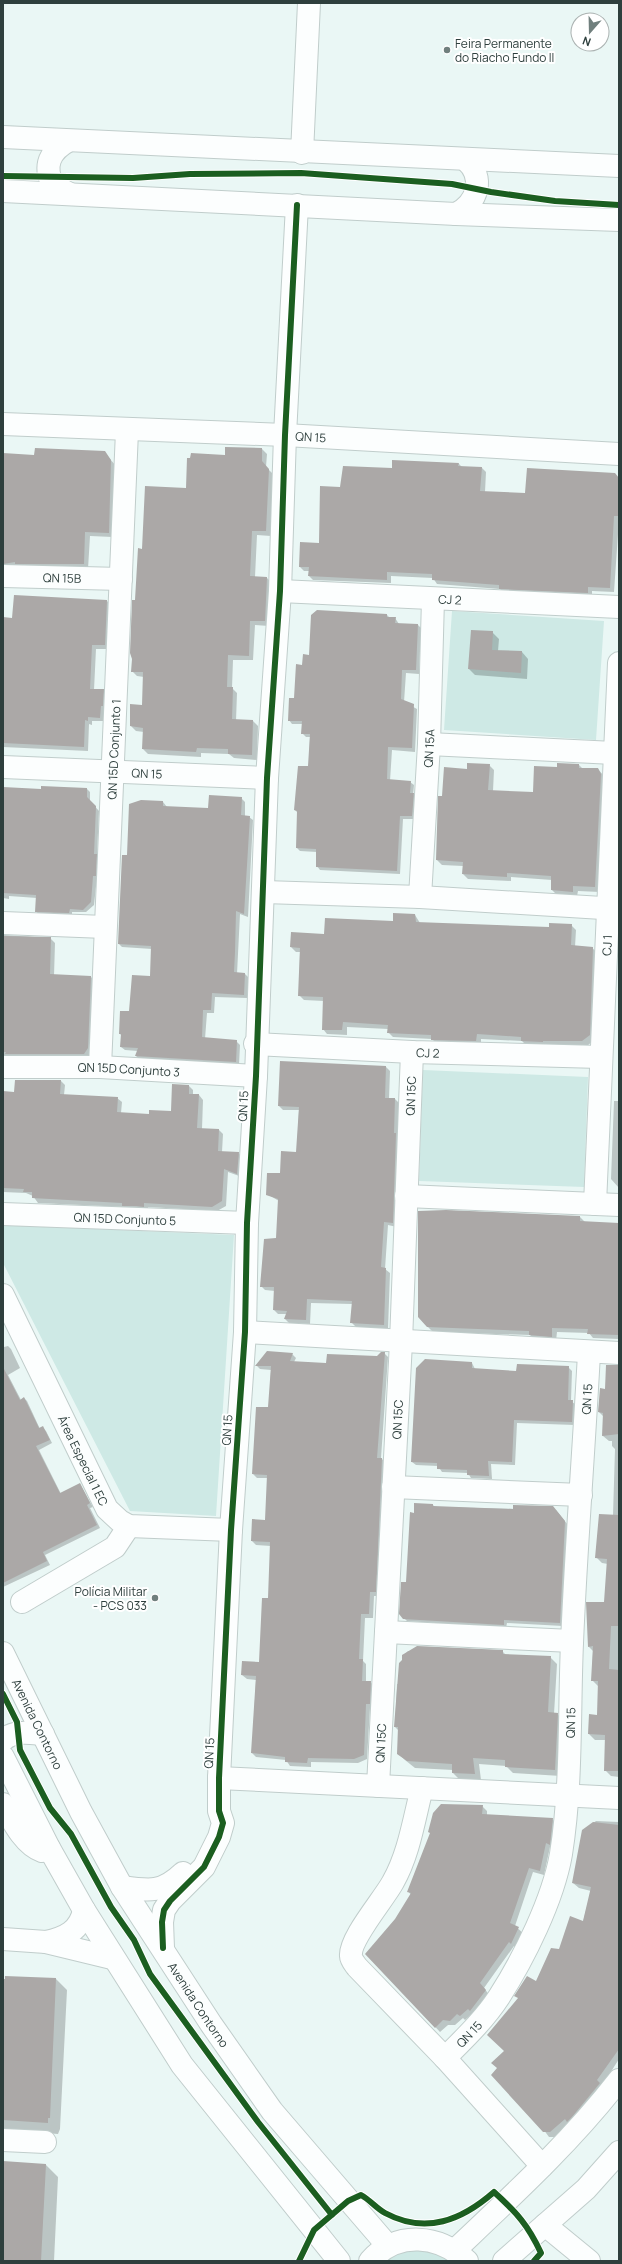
<svg xmlns="http://www.w3.org/2000/svg" width="622" height="2264" font-family="Manrope,sans-serif">
	<style>
		.green { fill: #cee9e5 }
		.shadow { fill: #0003 }
		.building { fill: #aba8a7 }
		.lines { fill: none; stroke-linecap: round; stroke-linejoin: round }
		.minor-casing { stroke: #c0cdcb; stroke-width: 24 }
		.major-casing { stroke: #c0cdcb; stroke-width: 24 }
		.minor { stroke: #fcfefe; stroke-width: 22 }
		.major { stroke: #fcfefe; stroke-width: 22 }
		.cycleway-casing { stroke: #fff; stroke-width: 8 }
		.cycleway { stroke: #1b5e20; stroke-width: 6 }
		.poi-dot { fill: #707f7d; stroke: #fff; stroke-width: 1.5 }
		.labels { text-anchor: middle; dominant-baseline: central; stroke-width: 4; stroke-linejoin: round; paint-order: stroke }
		.poi-label { font-size: 12px; fill: #2e3f3d; stroke: #fff; text-anchor: start }
		.street-label { font-size: 12px; fill: #2e3f3d; stroke: #fff }
	</style>
	<rect width="100%" height="100%" fill="#eaf7f5"/>
	<path class="green" d="M452 611 604 621 596 740 444 730Z
		M423 1070 588 1077 584 1187 419 1181Z
		M3 1225 234 1235 216 1516 130 1511 3 1263Z
		M413 2246 456 2261H377Z"/>
	<path class="shadow" d="M262 449 267 454 266 467 274 475 271 536 257 535 255 577 267 578 272 583 269 626 255 625 253 660H233L232 688 237 693 236 721H253L258 726 257 760 234 758 229 754 201 753V757L148 754 143 749 144 732 136 731 131 726 143 706 144 677 137 676 132 671 136 601 143 550 187 489 226 456Z
		M104 452 116 466 113 537 90 536 88 569 3 570V454L35 456Z
		M393 461 459 464 462 467 482 468 486 472 485 492 526 494 619 478V520L614 592 592 591V597L504 593 500 589 437 584 433 578 391 576V583L313 580 309 576V571H304L300 567 320 544 341 488 393 469Z
		M107 601 111 605 109 649H96L94 690H103L107 694 104 721H92V725L89 724 88 751 3 747V618L13 619Z
		M387 615 390 618H395L399 624 418 625 421 628 419 674 406 673 404 702 417 709 415 752 392 750 390 781 410 782 414 785 413 795 417 798 415 819H403L400 874 320 870 317 866V852L300 851 297 848 298 813 295 810 309 767 310 737H306L302 733 303 724H292L289 720 303 666 310 656Z
		M492 632 499 639 498 651 522 652 528 659 527 679 475 675 469 669Z
		M489 765 494 770 493 791 534 793 558 768 579 765 583 769H598L603 775 605 780 600 892 578 891 577 896 557 895 552 890V880L511 877V881L468 879 463 874V866L442 865 437 860 443 797 468 770Z
		M3 788 42 790 87 789 90 792V801L99 811 97 855 99 858 94 905 86 912H72V916L39 915 36 911 37 898 9 896V899L3 898Z
		M241 798 245 802V817H249L253 820 248 917 240 914 237 974H245L249 978 247 998 215 997 214 1013H207L205 1039 236 1041 240 1045 239 1065 140 1060 136 1056 138 1051 125 1050 121 1047 122 1036 120 1034 151 977 152 949 122 947 119 944 128 856 163 802 167 807 209 809Z
		M415 915 420 923 550 928 571 925 576 930 575 947 592 948 597 952 594 1040 587 1046H527L522 1041 481 1039V1046L437 1044 432 1039 393 1037 388 1032V1029L347 1027V1035L327 1034 323 1029 324 1001 304 1000 299 995 300 952H296L291 947 325 935 394 922Z
		M3 935 50 938 55 943 54 976 91 977 96 982 93 1053 89 1059 3 1056Z
		M386 1067 390 1071 389 1099H395L399 1103 398 1136 400 1138 397 1227 388 1225 385 1269 390 1273 388 1329 356 1327 352 1323V1304L311 1303 310 1324 289 1323 285 1319 287 1314H278L274 1310 275 1291 265 1290 261 1286 277 1239 279 1201 267 1194 297 1153 299 1110H283L279 1106Z
		M60 1080 65 1085 64 1095 117 1098 122 1102 121 1113 150 1115 172 1112 189 1086 193 1090V1095H199L203 1100 202 1129 219 1130 223 1134 222 1152 238 1153 243 1157 242 1177 228 1172 226 1206 217 1211 148 1207V1211L127 1210 125 1207 38 1203 33 1196 26 1193 3 1192V1092L15 1093Z
		M614 1101H619V1188L611 1179Z
		M419 1212 580 1217 585 1222 619 1224V1339L593 1338 589 1333 557 1332 556 1341 535 1340 530 1335 433 1332 428 1327 420 1271 418 1269Z
		M3 1345 4 1347 8 1346 11 1349 20 1368 8 1375 21 1400 24 1398 27 1401 40 1429 43 1428 46 1431 52 1443 39 1450 61 1494 80 1484 93 1507 90 1508 100 1528 45 1555 50 1565 3 1587Z
		M384 1353 388 1357 381 1458 386 1463 379 1596H374L373 1618H365L363 1661 366 1664V1682H370L375 1686 374 1708H370L367 1759 358 1763 311 1762V1767L290 1766 286 1760 256 1757 252 1753 256 1680 247 1679 242 1675 260 1663 269 1599 271 1546 256 1545 252 1541 253 1520 266 1521 268 1478H257L253 1474 269 1409 271 1370 260 1369 256 1365 292 1354 296 1358 294 1362 327 1364 378 1357Z
		M472 1363 475 1369 517 1372 568 1367 572 1371 571 1401 576 1405 575 1425 517 1423 515 1465 491 1464 492 1479 471 1478 468 1473 442 1472 438 1466 416 1465 412 1462Z
		M619 1369V1777L611 1776 605 1770 606 1740H595L589 1734 598 1716V1686L592 1680 593 1651 589 1647 605 1603 608 1564 602 1563 596 1557 613 1515 615 1449 612 1446V1441H609L603 1436 604 1417 599 1412 606 1390Z
		M432 1504 435 1507 556 1510 568 1525 563 1626 507 1623 506 1628 407 1621 404 1618 415 1514Z
		M408 1651H502L506 1655 550 1657 557 1664 554 1714H557L564 1720 561 1776 513 1773 506 1766 479 1764 481 1780H460L453 1773V1770L415 1768 405 1760 398 1753 399 1731 395 1727 397 1684H399L403 1656Z
		M482 1806 487 1811V1815L552 1819 557 1824 554 1849 550 1847 544 1875 533 1872 515 1926 523 1933 516 1948 514 1946 484 1988 490 1996 475 2015 473 2013 465 2020 463 2018 455 2025H448L440 2032 367 1954 396 1920 411 1895 408 1891Z
		M596 1821 619 1822V2059L602 2086 605 2089 556 2137H549L498 2068 537 1982 583 1922 591 1891 579 1888 573 1883 583 1831Z
		M56 1979 67 1990 60 2129 58 2134 6 2130 3 2127V1980Z
		M3 2162 46 2165 58 2177 54 2261H3Z"/>
	<path class="building" d="M225 447 262 448V461L269 469 266 531H252L250 576 267 577 265 621H250L249 656 228 655 227 687H233L232 719 253 720 252 755 228 754V749L197 748 196 752 142 749 143 728 130 726V704L142 705 143 672H131L132 659 130 653 132 600H135L138 548 142 549 145 486 186 488 187 458H190L191 453 225 455Z
		M35 448 105 451 111 460 109 533 85 532 84 564H15V562L3 564V453L34 455Z
		M392 460 459 463 458 466 482 467 480 491 525 493 527 468 615 473 619 478V491L618 516H614L610 588 588 587V593L499 589V585L432 580V574L387 572V580L308 576 309 567H299L300 542 319 543 320 486 340 487 343 466 392 468Z
		M14 595 107 600 105 645H92L90 689H104L103 706H101L100 718 88 717V721L85 720 84 747 3 743V617L12 618Z
		M317 610 387 614V617H396L395 623 418 624 416 670H402L401 699 414 704 412 748 388 747 387 779 411 781 410 793H414L412 816H400L397 871 316 867V849L296 848 297 811 294 810 298 766H308L310 734H301L302 721H288L289 698H294L296 664 302 665 303 654 309 655 311 615Z
		M471 630 493 631 492 650 522 651 521 673 468 669Z
		M467 763 490 764 488 790 533 792 534 766 557 767V763L579 764V768H598L601 774 595 887 573 886V892L551 890V876L507 873V877L462 874 463 862 436 860 438 796H442L444 767 467 769Z
		M41 786 87 788V797L96 806 94 854H97L96 876H93L91 902 83 910 70 909 69 913 35 912 36 895 3 893V787L41 789Z
		M209 795 242 797 241 815 250 816 244 914 236 911 235 952 234 972 245 973 244 995 212 993 211 1010H203L202 1037 237 1040 236 1062 135 1056 138 1048 120 1047 121 1034H119L120 1011H129L132 975 150 976 151 946 118 944 122 855H127L129 804 141 800 163 801V806L208 808Z
		M393 913 415 914 416 922 549 927V923L572 924 571 945 593 947 590 1035 582 1041H543V1042L521 1041V1037L477 1034 476 1041 431 1040V1035L387 1033 388 1025 343 1022 342 1030H322L323 997 298 996 300 948 290 947 291 932 324 934 325 918 393 921Z
		M3 936 51 937 50 974 91 976 88 1048 84 1054H5L6 1052H3Z
		M280 1061 386 1066 385 1098H395L394 1133H396L393 1223 384 1222 381 1267 386 1268 384 1325 350 1323 352 1301 307 1299 306 1320 284 1319 287 1311 273 1310 274 1287H260L264 1239 276 1238 278 1199 266 1195 267 1173H280L281 1151 296 1152 299 1107 278 1106Z
		M15 1080H61L60 1094 118 1097 117 1112 149 1114V1110L171 1111 172 1084 189 1085V1094H199L197 1128 219 1129 218 1151 239 1152 237 1174 224 1169 222 1201 212 1207 144 1203V1207L136 1206H122V1203L32 1198V1192H23L24 1189 3 1188V1091L14 1092Z
		M446 1210 580 1216V1221L619 1223V1335L587 1334 588 1329 552 1328V1337L529 1335V1331L427 1327 418 1317V1211Z
		M267 1351 293 1353 290 1361 326 1363 327 1354 377 1356 381 1352H385L377 1458H382L376 1592H370L369 1614H361L359 1659H363L362 1681H371L370 1704H366L364 1755 354 1759 308 1758 307 1763 285 1762V1757L251 1753 256 1676 241 1675 242 1661 259 1662 262 1598H268L270 1542 251 1541 252 1519 265 1520 267 1475 252 1474 256 1407H268L271 1366H255Z
		M425 1359 472 1362V1368L516 1371 517 1364 569 1366 568 1400H573L572 1422 514 1420 512 1462 488 1461 489 1476 467 1475V1470L437 1469V1463L411 1462 416 1368Z
		M606 1365H619V1434L602 1436 603 1413 598 1412 600 1388 605 1389Z
		M3 1367 20 1400 24 1397 39 1428 43 1426 50 1440 36 1446 60 1493 80 1483 90 1503 87 1505 97 1525 43 1552 47 1561 3 1583Z
		M414 1503 433 1504V1506L513 1509V1505L553 1506 565 1521 560 1623 504 1620V1625L403 1619 399 1614 401 1582H406L410 1512 414 1513Z
		M599 1514 619 1515V1626H611L609 1669 619 1670V1771H604L605 1735 588 1734 589 1714 597 1715 598 1681H591L593 1646 588 1647 586 1602H604L607 1559 595 1558Z
		M417 1646 503 1650V1654L551 1656 548 1712 558 1713 555 1770 505 1767V1760L473 1758 475 1774 452 1773V1764L407 1761 397 1754 398 1727H394L399 1663 402 1660V1655Z
		M441 1804 483 1805 482 1814 553 1818 550 1845 546 1843 540 1871 529 1868 510 1923 519 1927 511 1944 509 1942 480 1983 486 1990 470 2011 468 2009 460 2016 457 2014 450 2021 443 2020 435 2028 365 1954 395 1919 411 1893 407 1892 430 1833 428 1832 433 1813Z
		M593 1822 619 1825V2049L597 2080 600 2083 572 2117 567 2122 565 2119 550 2132H543L491 2075 497 2068 491 2063 504 2051 487 2035 518 1998 514 1996 527 1976 536 1981 551 1948 559 1949 570 1916 583 1921 591 1887 572 1883 582 1830Z
		M5 1976 56 1978 50 2118H48V2123L3 2120V1979H5Z
		M3 2161 46 2164 41 2261H3Z"/>
	<g class="lines">
		<defs>
			<g id="minor">
				<path d="M302 153 309 3"/>
				<path id="s1" d="M3 424 285 435 619 454"/>
				<path id="s2" d="M3 576 121 579"/>
				<path id="s3" d="M280 591 619 607"/>
				<path d="M429 744 614 753"/>
				<path id="s4" d="M3 767 267 778"/>
				<path d="M264 892 420 897 619 909"/>
				<path id="s5" d="M420 897 429 744 433 599"/>
				<path d="M3 923 105 927"/>
				<path id="s6" d="M255 1044 412 1052 600 1057"/>
				<path id="s7" d="M3 1067H100L256 1076"/>
				<path id="s8" d="M100 1067 127 431"/>
				<path d="M406 1196 619 1205"/>
				<path id="s9" d="M595 1204 619 663"/>
				<path id="s10" d="M3 1214 247 1223"/>
				<path id="s11" d="M3 1295 107 1509 120 1521 129 1526 231 1530"/>
				<path d="M245 1332 619 1353"/>
				<path d="M393 1487 581 1495"/>
				<path d="M22 1602 115 1547 129 1526"/>
				<path d="M386 1632 572 1641"/>
				<path d="M219 1778 619 1798"/>
				<path id="s12" d="M378 1786 401 1342 412 1052"/>
				<path d="M422 1788C414 1819 409 1854 393 1882 384 1899 349 1939 351 1956 351 1960 355 1964 357 1967L445 2058 542 2166"/>
				<path d="M3 1804C12 1820 24 1845 42 1851L49 1848"/>
				<path d="M122 1887C150 1891 162 1893 183 1873"/>
				<path d="M3 1939 46 1942 112 1958"/>
				<path d="M46 1942C65 1938 80 1931 84 1910"/>
				<path d="M163 1948 162 1922 164 1910 170 1901 204 1867 219 1837 223 1823 219 1811V1778L231 1530 245 1332 247 1223 256 1076 267 778 280 591 285 435 297 205"/>
				<path id="s13" d="M445 2058C464 2039 484 2020 499 1997 524 1958 553 1900 561 1854 572 1785 569 1712 572 1643 576 1546 584 1449 589 1353"/>
				<path d="M3 2140 45 2142"/>
				<path d="M545 2225 589 2261"/>
			</g>
			<g id="major">
				<path d="M3 137 619 166"/>
				<path d="M68 141C50 151 43 166 53 185L70 194"/>
				<path d="M3 191 456 214 619 220"/>
				<path d="M456 214C478 203 485 177 466 160"/>
				<path id="s14" d="M3 1653 81 1812 122 1887 211 2024 272 2111 388 2246"/>
				<path d="M3 1740C14 1730 29 1733 43 1734"/>
				<path d="M3 1757 49 1848 84 1910 182 2065 339 2261"/>
				<path d="M455 2250C512 2196 571 2142 619 2080"/>
				<path d="M370 2261C398 2230 439 2235 467 2261"/>
				<path d="M504 2261 586 2189 619 2152"/>
			</g>
		</defs>
		<use href="#minor" class="minor-casing"/>
		<use href="#major" class="major-casing"/>
		<use href="#minor" class="minor"/>
		<use href="#major" class="major"/>
		<defs>
			<path id="cycleway" d="M3 176 133 178 190 174 301 173 452 184 491 192 555 201 619 205
				M3 1694 17 1722 20 1750 50 1808 71 1834 111 1907 134 1940 150 1974 258 2122 332 2215
				M163 1948 162 1922 164 1910 170 1901 204 1867 219 1837 223 1823 219 1811V1778L231 1530 245 1332 247 1223 256 1076 267 778 280 591 285 435 297 205
				M299 2261 314 2230 348 2201 361 2195C370 2200 376 2208 385 2213 426 2235 462 2220 494 2192 517 2213 528 2225 541 2253L534 2261"/>
		</defs>
		<use href="#cycleway" class="cycleway-casing"/>
		<use href="#cycleway" class="cycleway"/>
	</g>
	<g class="poi-dot">
		<circle cx="447" cy="50" r="4"/>
		<circle cx="155" cy="1598" r="4"/>
	</g>
	<g class="labels">
		<g class="poi-label">
			<text x="455" y="43">Feira Permanente<tspan x="455" dy="14">do Riacho Fundo II</tspan></text>
			<text x="147" y="1591" text-anchor="end">Polícia Militar<tspan x="147" dy="14">- PCS 033</tspan></text>
		</g>
		<g class="street-label">
			<text stroke="none"><textPath href="#s1" startOffset="308">QN 15</textPath></text>
			<text stroke="none"><textPath href="#s2" startOffset="59">QN 15B</textPath></text>
			<text stroke="none"><textPath href="#s3" startOffset="170">CJ 2</textPath></text>
			<text stroke="none"><textPath href="#s5" startOffset="149">QN 15A</textPath></text>
			<text stroke="none"><textPath href="#s8" startOffset="318">QN 15D Conjunto 1</textPath></text>
			<text stroke="none"><textPath href="#s4" startOffset="144">QN 15</textPath></text>
			<text stroke="none"><textPath href="#s9" startOffset="259">CJ 1</textPath></text>
			<text stroke="none"><textPath href="#s6" startOffset="173">CJ 2</textPath></text>
			<text stroke="none"><textPath href="#s7" startOffset="126">QN 15D Conjunto 3</textPath></text>
			<text stroke="none"><textPath href="#s12" startOffset="691">QN 15C</textPath></text>
			<text transform="translate(243 1106) rotate(-87)">QN 15</text>
			<text stroke="none"><textPath href="#s10" startOffset="122">QN 15D Conjunto 5</textPath></text>
			<text stroke="none"><textPath href="#s13" startOffset="694">QN 15</textPath></text>
			<text stroke="none"><textPath href="#s12" startOffset="367">QN 15C</textPath></text>
			<text transform="translate(227 1430) rotate(-86)">QN 15</text>
			<text stroke="none"><textPath href="#s11" startOffset="184">Área Especial 1 EC</textPath></text>
			<text stroke="none"><textPath href="#s13" startOffset="370">QN 15</textPath></text>
			<text stroke="none"><textPath href="#s14" startOffset="79">Avenida Contorno</textPath></text>
			<text stroke="none"><textPath href="#s12" startOffset="43">QN 15C</textPath></text>
			<text transform="translate(209 1753) rotate(-87)">QN 15</text>
			<text stroke="none"><textPath href="#s14" startOffset="403">Avenida Contorno</textPath></text>
			<text stroke="none"><textPath href="#s13" startOffset="34">QN 15</textPath></text>
		</g>
	</g>
	<rect width="622" height="2264" fill="none" stroke="#2e3f3d" stroke-width="8"/>
	<g transform="translate(590 32) rotate(200)"><circle r="19" fill="#ffffff" stroke="#abb2b1"/>
	<path d="M0-3L7 15L0 10L-7 15Z" fill="#707f7d"/>
	<text y="-6" font-size="11" font-weight="bold" text-anchor="middle" fill="#2e3f3d">N</text>
	</g>
</svg>
